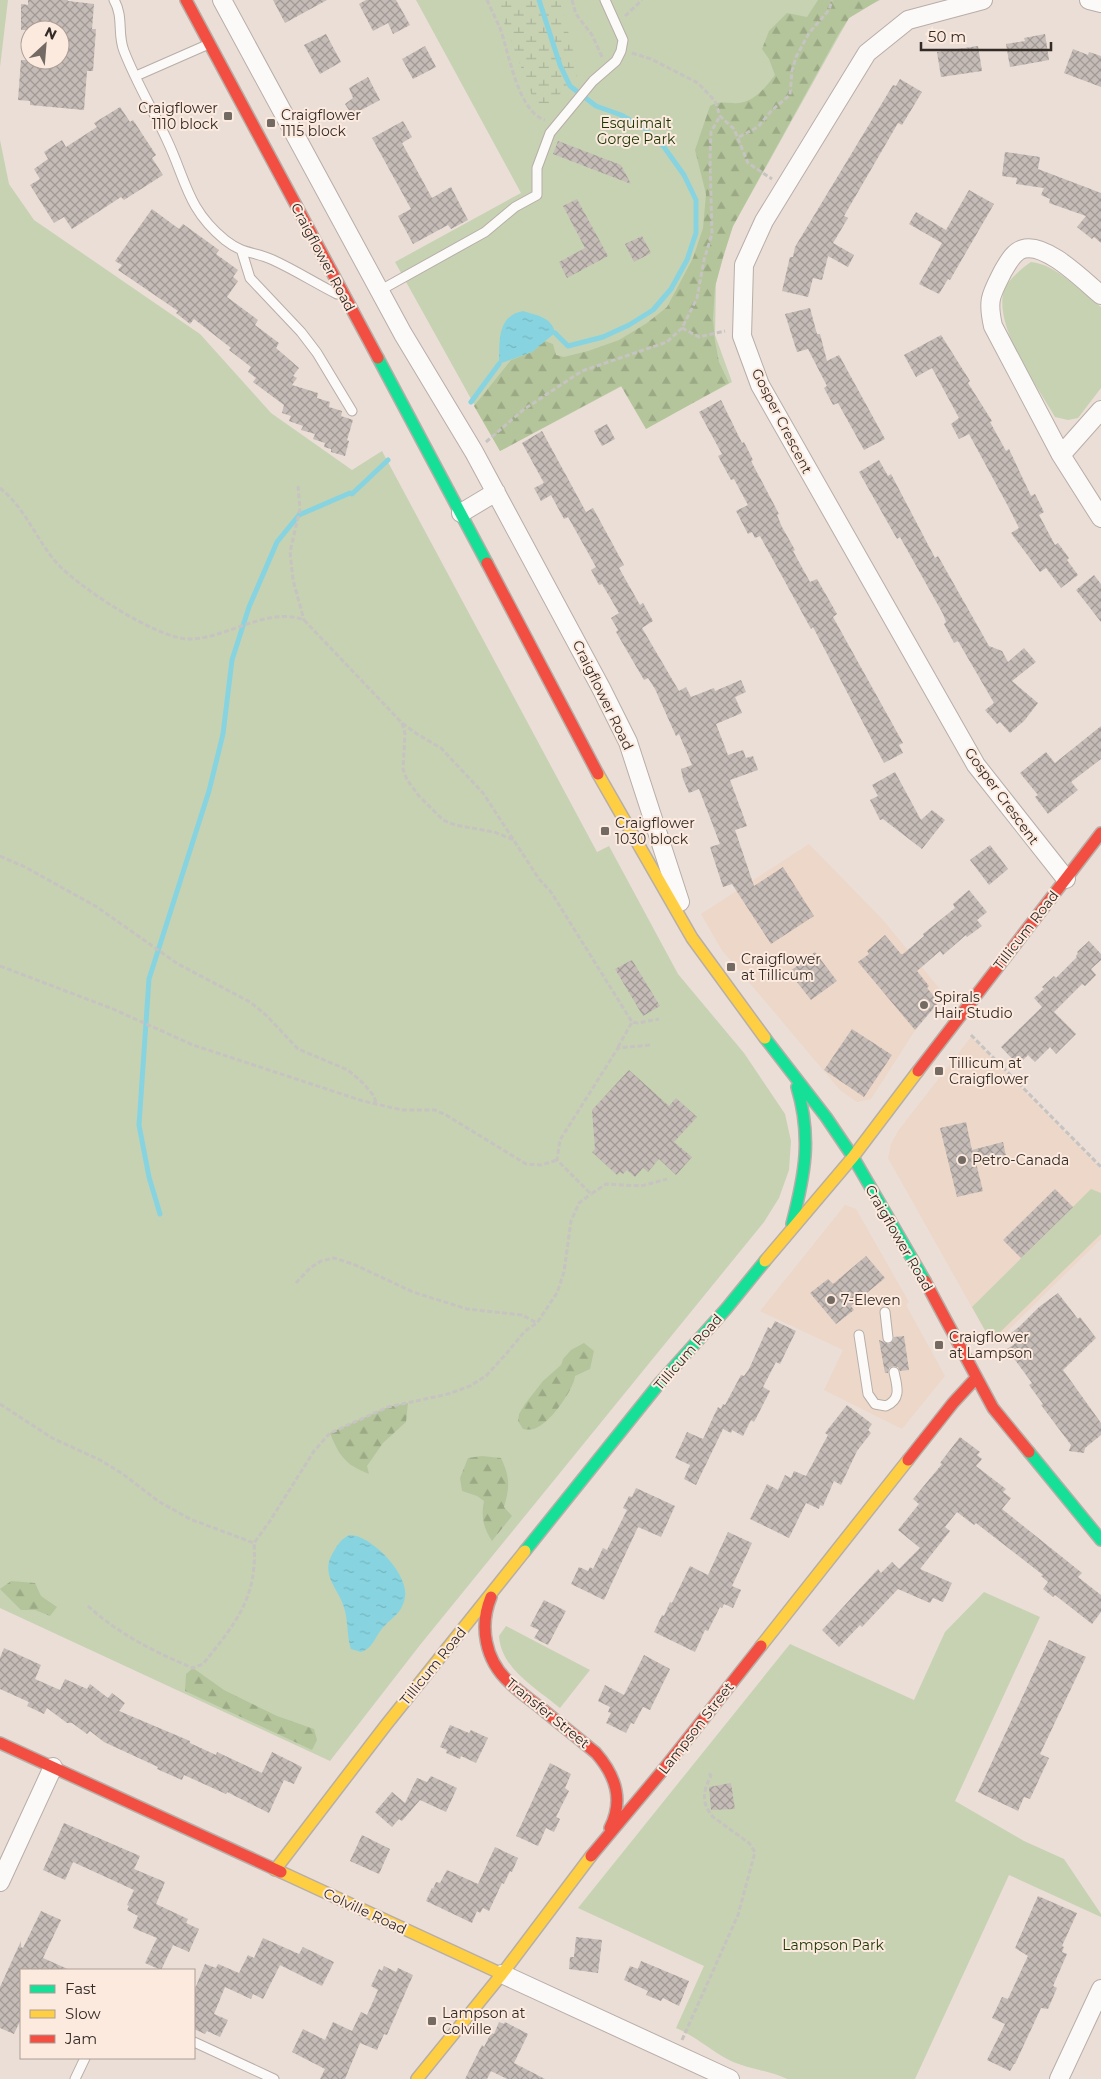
<svg xmlns="http://www.w3.org/2000/svg" width="1101" height="2079" font-family="Montserrat,sans-serif">
	<style>
		.built { fill: #ecd7c9 }
		.green { fill: #c7d2b3 }
		.forest { fill: url(#forest-firs) }
		.wetland { fill: url(#wetland-marsh) }
		.water { fill: url(#water-ripples) }
		.lines { fill: none; stroke-linecap: round; stroke-linejoin: round }
		.stream { stroke: #87d4e0; stroke-width: 5 }
		.building { fill: url(#building-cross-hatch) }
		.lane-casing { stroke: #b7aea7; stroke-width: 11 }
		.street-casing { stroke: #b7aea7; stroke-width: 20 }
		.fast-casing { stroke: #b7aea7; stroke-width: 14 }
		.slow-casing { stroke: #b7aea7; stroke-width: 14 }
		.jam-casing { stroke: #b7aea7; stroke-width: 14 }
		.path { stroke: #c6c3c0; stroke-width: 3; stroke-dasharray: 5 2.5; stroke-linecap: butt }
		.lane { stroke: #fcfaf9; stroke-width: 9 }
		.street { stroke: #fcfaf9; stroke-width: 18 }
		.fast { stroke: #16e098; stroke-width: 11 }
		.slow { stroke: #ffcf43; stroke-width: 11 }
		.jam { stroke: #f24e42; stroke-width: 11 }
		.poi-dot { fill: #736a63; stroke: #fceadf; stroke-width: 2 }
		.labels { text-anchor: middle; dominant-baseline: central; stroke-width: 4; stroke-linejoin: round; paint-order: stroke }
		.poi-label { font-size: 14px; fill: #332b25; stroke: #fceadf; text-anchor: start }
		.park-label { font-size: 14px; fill: #1c3602; stroke: #fceadf }
		.street-label { font-size: 14px; fill: #332b25; stroke: #fceadf }
	</style>
	<defs>
		<pattern id="forest-firs" width="22" height="20" patternUnits="userSpaceOnUse" patternTransform="scale(1.25)"><rect width="22" height="20" fill="#b4c59b"/><path d="M5 1l3.5 6h-7zM16 11l3.5 6h-7z" fill="#9ba985"/></pattern>
		<pattern id="wetland-marsh" width="20" height="14" patternUnits="userSpaceOnUse" patternTransform="scale(1.25)"><rect width="20" height="14" fill="#c7d2b3"/><path d="M1 5h8M5 5V1M11 12h8M15 12V8" fill="none" stroke="#abb49a"/></pattern>
		<pattern id="water-ripples" width="26" height="14" patternUnits="userSpaceOnUse" patternTransform="scale(1.25)"><rect width="26" height="14" fill="#87d4e0"/><path d="M2 4q2-2 4 0t4 0M15 11q2-2 4 0t4 0" fill="none" stroke="#75b6c0"/></pattern>
		<pattern id="building-cross-hatch" width="8" height="8" patternUnits="userSpaceOnUse" patternTransform="scale(1.25)"><rect width="8" height="8" fill="#c6bcb7"/><path d="M0 0l8 8M0 8l8-8" fill="none" stroke="#a19995"/></pattern>
	</defs>
	<rect width="100%" height="100%" fill="#eaded6"/>
	<path class="built" d="M809 844 883 920 944 994 914 1032 871 1099 857 1102 840 1090 721 949 701 914Z
		M971 1037 1101 1169V1239L993 1345 888 1158 891 1144 898 1131Z
		M845 1205 856 1209 909 1302 906 1305 945 1376 902 1429 824 1390 843 1350 760 1311Z"/>
	<path class="green" d="M0 0H8L0 67Z
		M416 0H880L868 6 849 18 732 228 716 282 715 335 732 382 648 427 624 385 500 451 395 262 521 193Z
		M0 140 9 184 34 220 200 334 271 413 352 470 382 451 597 852 609 846 678 974 744 1053 785 1114 791 1141 789 1170 779 1198 764 1222 420 1645 330 1761 0 1608Z
		M1031 262C1056 264 1081 292 1101 307V388L1078 418 1068 420 1055 417C1037 386 993 326 1004 290 1007 281 1023 267 1031 262Z
		M1091 1189 1101 1193V1234L991 1341 972 1307Z
		M984 1592 1040 1617 955 1801 1024 1841 1064 1859 1101 1914V1917L1009 1875 915 2079H787C768 2070 747 2069 729 2060 710 2050 695 2036 676 2028L704 1966 578 1908 790 1644 914 1700 945 1632Z
		M506 1626 590 1670 560 1708C536 1688 501 1669 499 1636Z"/>
	<path class="forest" d="M818 0H879L849 18 838 35 733 226 723 257 715 287 713 319 715 341 719 362 729 383 646 429 621 386 500 451 474 406 511 360 532 352 545 341 553 344 556 355 564 357 588 351 619 340 647 323 667 307 693 258 703 228 706 194 695 150 710 106C718 101 723 103 733 103 752 105 764 89 775 75L769 59 762 49 769 31 787 13 807 17Z
		M584 1343 594 1351 590 1369 575 1376C574 1389 551 1421 538 1427 533 1430 529 1430 523 1429L518 1421 519 1414 525 1404 543 1381 561 1365 563 1359 571 1350Z
		M408 1403 406 1422 383 1443 367 1466 369 1474C346 1465 339 1456 330 1433L388 1407Z
		M482 1456 501 1458C510 1477 510 1487 504 1507L512 1516 492 1541C483 1527 481 1517 484 1501L477 1496 462 1491 460 1478 468 1458Z
		M11 1581 35 1583 41 1596 57 1607 50 1616 35 1610H21L0 1589Z
		M193 1668 224 1690 277 1716 314 1729 317 1740 312 1750 185 1691 186 1674Z"/>
	<path class="wetland" d="M493 0H560L579 74 566 86 547 111 536 106 499 10Z"/>
	<path class="water" d="M523 311C536 315 552 317 555 333L532 352 499 364C500 343 496 316 523 311Z
		M350 1535C371 1535 409 1574 405 1597 402 1615 390 1618 381 1630 374 1639 372 1649 361 1652L351 1649C347 1637 348 1623 345 1611 340 1588 318 1576 334 1551 338 1544 342 1538 350 1535Z"/>
	<g class="lines">
		<path class="stream" d="M539 0 560 65 570 86 596 106 621 115 644 128 664 147 684 175 696 200V233L687 260 671 289 653 310 629 325 603 337 568 346 555 333
			M471 402 499 364
			M160 1214 149 1177 139 1125 149 979 209 791 223 734 232 660 249 607 277 542 299 515 350 493 352 494 388 460"/>
	</g>
	<path class="building" d="M28 0H68V1L94 4 92 29H96L93 71H87L84 110 30 105V101L18 100 21 60H60V30H21V4L28 5Z
		M273 0H327L285 23Z
		M366 0H396L410 25 393 34 388 23 373 31 359 4Z
		M326 34 341 62 320 74 304 45Z
		M1045 34 1049 60 1010 67 1006 44 1025 41 1024 38Z
		M425 46 436 67 413 79 402 59Z
		M978 46 982 71 941 77 937 52Z
		M1073 49 1088 55 1089 52 1101 56V87L1064 73Z
		M368 77 380 100 352 115 345 104 353 98 349 88Z
		M900 79 922 92 902 125 898 123 844 216 848 218 833 243 854 255 848 267 828 256 822 280 813 278 808 297 782 291 790 257H793L795 247 893 85 896 86Z
		M120 107 130 122 133 120 156 155 152 158 163 175 124 200 121 197 72 229 64 217 54 223 30 185 40 179 34 169 48 159 44 152 62 140 66 147 97 127 94 123Z
		M403 121 412 137 402 143 432 198 451 187 468 220 451 229 448 225 413 244 398 216 411 209 372 138Z
		M558 141 621 165 631 184 553 154Z
		M1005 152 1040 157 1038 169 1101 193V243L1094 237 1092 239 1077 227 1086 216 1049 203 1050 199 1041 195 1044 188 1016 184 1017 178 1002 176Z
		M969 190 994 204 950 280 948 279 939 294 919 284 942 243 909 224 916 212 946 230Z
		M577 199 608 256 567 278 559 262 585 248 563 206Z
		M152 209 179 229 183 224 219 250 216 254 238 270 233 277 238 281 227 297 258 320 255 325 279 343 276 348 299 368 293 376 297 378 292 385 318 393 317 398 330 402 329 407 342 411 341 416 353 420 347 440 349 441 345 456 331 452V449L324 447 325 443 313 439 315 434 301 430 303 426 289 421 291 416 282 413 284 405 253 382 256 378 248 372 251 367 229 350 231 348 194 319 190 324 176 313 178 311 118 270 122 265 115 261Z
		M642 236 651 253 634 262 625 244Z
		M810 308 817 334H820L827 361 839 355 885 439 864 450 838 403 833 405 824 388 827 386 808 349 797 352 785 314Z
		M941 335 970 381 968 383 992 421 990 422 1006 451 1009 449 1031 496 1035 494 1044 512 1039 515 1055 545 1058 543 1069 558 1067 560 1078 575 1061 588 1046 568 1040 572 1011 533 1019 528 1009 508 969 434 959 439 951 424 959 418 932 368 916 377 904 355Z
		M721 400 742 443 744 442 753 460 751 461 779 514 777 515 782 527 795 550 793 551 810 582 817 579 837 614 833 617 903 743 899 745 903 753 884 763 813 627 811 629 760 536 755 538 752 532 748 534 736 511 748 505 734 479 731 480 718 456 722 454 699 412Z
		M607 424 615 439 602 446 594 431Z
		M542 431 586 512 593 508 624 565 619 568 640 605 643 603 653 621 642 628 679 691 686 687 691 697 714 688 715 691 741 680 746 692 735 697 742 713 716 724 728 755 743 750 746 758 753 756 758 770 730 780 747 826 735 830 754 886 783 867 814 916 771 944 732 884 723 887 710 847 720 844 699 789 689 793 683 779 681 769 692 765 679 734 676 736 655 689 648 678 644 680 616 632 618 630 611 618 619 613 602 584 599 585 591 570 596 567 568 517 564 519 551 495 541 501 534 488 544 483 522 443Z
		M879 460 888 476 891 474 935 558 938 556 989 646 1002 651 1008 662 1024 648 1036 662 1012 681 1038 703 1024 721 1010 733 1000 722 997 724 985 710 994 703 958 641 954 643 944 624 946 622 943 614 900 537 897 539 859 472Z
		M1094 575 1101 584V622L1076 590Z
		M1101 726V759L1071 782 1078 790 1048 814 1035 797 1038 795 1020 773 1046 752 1055 763Z
		M895 772 921 820 932 810 945 820 922 849 883 819 880 820 870 800 878 796 872 785Z
		M990 845 1008 869 989 885 970 860Z
		M969 890 987 912 977 920 982 926 967 937 966 935 943 955 940 951 917 971 929 986 927 988 939 1002 915 1030 858 962 869 954 867 951 885 935 901 954H903L924 936 923 934 955 908 953 904Z
		M1089 941 1101 954V960L1091 969 1096 975 1085 986 1082 984 1054 1012 1076 1034 1056 1054 1050 1047 1035 1062 1028 1055 1018 1065 1001 1047 1042 1007 1034 998 1044 989 1042 987 1054 976 1056 978 1077 957 1076 956 1078 953 1077 952Z
		M815 952 837 981 811 1000 789 972Z
		M632 960 660 1006 643 1016 615 969Z
		M852 1029 892 1055 864 1097 824 1070Z
		M629 1070 669 1106 676 1098 697 1117 674 1142 692 1157 676 1175 659 1159 648 1172 643 1168 635 1177 627 1170 623 1174 620 1172 617 1175 592 1152 595 1149 592 1110Z
		M966 1122 972 1150 1003 1142 1006 1156 976 1163 983 1191 957 1197 940 1128Z
		M1055 1189 1073 1207 1021 1258 1003 1240Z
		M866 1256 885 1278 851 1306 854 1310 836 1324 810 1293 828 1279 833 1284Z
		M1058 1293 1078 1319 1080 1317 1096 1338 1063 1370 1101 1423V1435L1085 1448 1084 1453 1069 1451 1071 1445 1041 1405 1043 1404 1029 1385 1032 1383 1007 1349 1016 1343 1010 1334 1020 1326 1039 1307Z
		M775 1321 796 1331 780 1364 776 1362 763 1387 770 1391 754 1422 751 1420 743 1436 732 1430 731 1433 723 1429 696 1485 684 1479 690 1465 675 1458 687 1432 703 1439 718 1407 721 1409 723 1404 725 1405 741 1375 744 1376 749 1369 768 1327 771 1329Z
		M904 1336 909 1370 900 1371 898 1367 893 1366 889 1368 888 1373H885L879 1340 889 1344 893 1341 894 1337Z
		M847 1405 872 1424 868 1430 871 1433 857 1451 841 1485 834 1481 823 1506 820 1505 819 1509 806 1503 789 1538 750 1519 767 1484 778 1490 785 1475 791 1478 794 1471 806 1476 828 1435 825 1433Z
		M960 1437 980 1452 977 1455 982 1459 976 1466 1006 1489 1003 1492 1011 1498 1002 1509 1082 1573 1078 1577 1101 1595V1612L1092 1624 1055 1595 1053 1597 1043 1589 1048 1582 1041 1576 1043 1575 976 1523 974 1525 957 1512 945 1527 950 1531 920 1569 952 1583 943 1602 933 1598 930 1603 898 1589 862 1627 860 1625 839 1647 822 1630 878 1569 881 1573 892 1562 899 1569 920 1548 898 1530 919 1504 913 1499 942 1464 940 1463Z
		M636 1488 675 1506 661 1537 638 1527 604 1600 571 1584 579 1567 588 1571 590 1567 593 1569 603 1548 607 1550 627 1510 623 1508 629 1496 632 1497Z
		M728 1532 752 1543 732 1586 741 1590 733 1608 724 1604 722 1608 720 1607 708 1631 705 1630 695 1652 654 1632 662 1615 664 1616 670 1602 672 1603 690 1566 708 1575Z
		M544 1600 566 1611 548 1645 534 1638 539 1630 530 1626Z
		M1049 1640 1086 1657 1040 1754 1049 1758 1030 1799 1024 1797 1018 1811 978 1792Z
		M4 1648 41 1665 35 1679 60 1690 65 1679 87 1689 90 1684 108 1698 112 1693 125 1703 119 1711 190 1741V1743L216 1755 217 1752 262 1773 272 1752 302 1767 294 1784 284 1780 269 1813 227 1792 226 1794 184 1775 182 1780 157 1769 158 1767 104 1742 90 1731 87 1734 72 1723H67L47 1708 44 1714 27 1706 29 1702 0 1689V1658Z
		M644 1655 670 1669 650 1710 643 1707 634 1724 631 1723 626 1733 606 1723 611 1713 608 1712 610 1707 598 1701 605 1685 624 1695Z
		M450 1725 469 1733 471 1730 488 1738 476 1763 461 1756 460 1759 446 1753 447 1750 440 1747Z
		M550 1763 571 1774 565 1788 569 1791 556 1817 560 1819 554 1832 546 1828 538 1846 516 1836Z
		M431 1776 457 1788 446 1812 420 1800 402 1821 399 1819 392 1827 375 1812 392 1792 405 1803 417 1778 427 1782Z
		M731 1783 735 1809 711 1810 709 1787Z
		M64 1823 140 1856 134 1869 165 1882 156 1904 188 1919 186 1923 199 1929 189 1952 173 1945 161 1970 145 1963 157 1938 133 1928 138 1916 127 1910 129 1906 127 1905 134 1890 73 1862 65 1880 43 1870Z
		M362 1835 390 1849 379 1874 350 1861Z
		M495 1847 518 1858 512 1872 510 1871 504 1884 502 1883 489 1911 483 1908 480 1913 477 1911 472 1923 426 1901 432 1888 433 1889 436 1882 440 1883 447 1870 478 1884Z
		M1038 1896 1077 1913 1062 1946 1064 1947 1062 1952 1067 1954 1053 1986 1057 1988 1048 2009 1041 2008 1015 2064H1014L1010 2071 987 2060 1005 2024 992 2018 1002 1997 1008 1999 1028 1956 1015 1948Z
		M41 1911 61 1920 43 1958 70 1970H21V2019L14 2034 0 2028V1987L21 1941V1947L23 1948Z
		M576 1937 602 1940 598 1973 569 1969 570 1957H574Z
		M263 1938 299 1954 303 1947 334 1962 322 1986 280 1965 263 1999 253 1994 251 1999 225 1987 214 2014 228 2020 220 2037 207 2031 205 2034 194 2029V1991L205 1964 216 1968 218 1964 239 1973 248 1955 254 1958Z
		M641 1961 689 1981 679 2006 663 1998 661 2001 646 1995 648 1991 624 1980 630 1966 638 1969Z
		M384 1966 396 1972 398 1968 413 1975 387 2035 384 2034 377 2050 360 2043 345 2079H320L325 2069 292 2052 303 2029 325 2040 333 2022 352 2031 361 2012 367 2015 378 1990 371 1986 379 1969 382 1971Z
		M499 2022 504 2024 505 2022 528 2034 514 2063 545 2079H507L491 2071 487 2079H465L482 2045 484 2047 491 2033 494 2034Z"/>
	<g class="lines">
		<defs>
			<path id="lane" d="M114 0C124 17 117 34 124 51 136 82 153 110 167 140 186 180 187 209 225 240 244 255 254 251 273 260 295 270 315 283 337 294
				M136 76 209 44
				M242 252 250 278 301 332 317 353 352 411
				M379 291 485 232 515 207 537 195V168L550 133 593 81 616 61 621 51 623 40 605 0
				M885 1312 888 1338
				M859 1335 868 1394 875 1404 886 1406C902 1399 897 1386 894 1372
				M194 2042 274 2079
				M75 2079 85 2058"/>
			<path id="street" d="M222 0 403 334 474 452 601 688 628 742 680 902
				M983 0 908 20 867 53 764 221 744 265 742 336 760 385 976 765 1066 879
				M1089 0 1101 3
				M1101 295C1084 281 1046 242 1023 249 1013 252 1008 263 1003 271 991 295 987 299 993 326L1061 455 1101 518
				M1061 455 1101 410
				M461 513 496 492
				M0 1882 53 1767
				M502 1974 730 2079
				M1059 2079 1101 1989"/>
			<path id="fast" d="M378 358 487 563
				M765 1038 826 1117 853 1157 925 1281
				M792 1224C805 1174 812 1137 797 1087
				M1029 1452 1101 1540
				M525 1551 658 1385 726 1309 765 1261"/>
			<path id="slow" d="M598 774 692 938 765 1038
				M765 1261 853 1157 918 1071
				M761 1646 908 1460
				M275 1870 386 1725 525 1551
				M281 1872 502 1974
				M417 2079 502 1974 591 1856"/>
			<path id="jam" d="M186 0 378 358
				M487 563 598 774
				M918 1071 1101 833
				M925 1281 993 1408 1029 1452
				M908 1460 953 1403 976 1378
				M491 1597C479 1626 485 1660 509 1682 519 1692 531 1700 542 1709 560 1724 578 1738 596 1753 616 1776 624 1800 610 1828
				M0 1743 281 1872
				M591 1856 663 1770 761 1646"/>
		</defs>
		<use href="#lane" class="lane-casing"/>
		<use href="#street" class="street-casing"/>
		<use href="#fast" class="fast-casing"/>
		<use href="#slow" class="slow-casing"/>
		<use href="#jam" class="jam-casing"/>
		<path class="path" d="M487 0C491 9 496 19 500 28 509 53 518 112 545 120
			M572 0 576 14 592 35 603 59
			M625 16 642 0
			M632 53 651 59 698 83 715 101 720 116 734 129 748 163 772 179
			M739 137 758 127 772 110 790 95 792 71 796 57 809 33 829 10 832 0
			M682 328 699 337 725 331
			M486 442 523 410 582 371 667 342 682 328 697 298 704 260 712 234 710 159 711 132 720 116
			M298 486 300 509 290 552 293 580 304 620
			M0 488C25 508 35 537 55 561 76 586 157 639 189 639 227 639 266 606 304 620L402 723 417 734 441 748 483 793 539 879 551 892 632 1022
			M402 723 405 734 403 769 407 780 419 796 443 820 455 825 494 832 514 840
			M0 856 25 867 97 907 178 964 250 1002 266 1015 298 1049 348 1070 363 1083 374 1096 376 1103
			M0 966 113 1009 193 1045 363 1101 402 1110H435L446 1115 526 1164 541 1165 557 1160
			M971 1035 1101 1167
			M650 1045 618 1048 560 1140 557 1160 591 1194 606 1184 641 1186 667 1179
			M618 1047 632 1022 638 1023 659 1019
			M296 1283 310 1268 321 1261 334 1258 353 1264 413 1292 467 1309 522 1315 537 1323
			M0 1404 52 1438 100 1460 123 1474 158 1501 190 1519 254 1543
			M88 1606C117 1633 156 1653 193 1668L203 1664C235 1624 258 1598 254 1543L270 1521 314 1451 330 1433 388 1407 448 1394 470 1386 486 1376 506 1354 525 1331 537 1323 557 1293 564 1272 571 1221 579 1203 591 1194
			M682 2040 738 1915 755 1852 749 1843 713 1817C701 1803 703 1791 711 1776L708 1772"/>
		<use href="#lane" class="lane"/>
		<use href="#street" class="street"/>
		<use href="#fast" class="fast"/>
		<use href="#slow" class="slow"/>
		<use href="#jam" class="jam"/>
	</g>
	<g class="poi-dot">
		<rect x="223" y="111" width="10" height="10" rx="2.5"/>
		<rect x="266" y="118" width="10" height="10" rx="2.5"/>
		<rect x="600" y="826" width="10" height="10" rx="2.5"/>
		<rect x="726" y="962" width="10" height="10" rx="2.5"/>
		<circle cx="924" cy="1005" r="5"/>
		<rect x="934" y="1066" width="10" height="10" rx="2.5"/>
		<circle cx="962" cy="1160" r="5"/>
		<circle cx="831" cy="1300" r="5"/>
		<rect x="934" y="1340" width="10" height="10" rx="2.5"/>
		<rect x="427" y="2016" width="10" height="10" rx="2.5"/>
	</g>
	<g class="labels">
		<g class="poi-label">
			<text x="218" y="108" text-anchor="end">Craigflower<tspan x="218" dy="16">1110 block</tspan></text>
			<text x="281" y="115">Craigflower<tspan x="281" dy="16">1115 block</tspan></text>
			<text x="615" y="823">Craigflower<tspan x="615" dy="16">1030 block</tspan></text>
			<text x="741" y="959">Craigflower<tspan x="741" dy="16">at Tillicum</tspan></text>
			<text x="934" y="997">Spirals<tspan x="934" dy="16">Hair Studio</tspan></text>
			<text x="949" y="1063">Tillicum at<tspan x="949" dy="16">Craigflower</tspan></text>
			<text x="972" y="1160">Petro-Canada</text>
			<text x="841" y="1300">7-Eleven</text>
			<text x="949" y="1337">Craigflower<tspan x="949" dy="16">at Lampson</tspan></text>
			<text x="442" y="2013">Lampson at<tspan x="442" dy="16">Colville</tspan></text>
		</g>
		<g class="park-label">
			<text x="636" y="123">Esquimalt<tspan x="636" dy="16">Gorge Park</tspan></text>
			<text x="833" y="1945">Lampson Park</text>
		</g>
		<g class="street-label">
			<text transform="translate(323 257) rotate(62)">Craigflower Road</text>
			<text transform="translate(782 421) rotate(63)">Gosper Crescent</text>
			<text transform="translate(603 695) rotate(64)">Craigflower Road</text>
			<text transform="translate(1002 796) rotate(54)">Gosper Crescent</text>
			<text transform="translate(1026 930) rotate(-52)">Tillicum Road</text>
			<text transform="translate(899 1238) rotate(60)">Craigflower Road</text>
			<text transform="translate(688 1352) rotate(-49)">Tillicum Road</text>
			<text transform="translate(433 1666) rotate(-51)">Tillicum Road</text>
			<text transform="translate(548 1713) rotate(39)">Transfer Street</text>
			<text transform="translate(696 1728) rotate(-52)">Lampson Street</text>
			<text transform="translate(365 1911) rotate(25)">Colville Road</text>
		</g>
	</g>
	<rect x="20" y="1969" width="175" height="90" fill="#fceadf" stroke="#ac9e95"/>
	<rect x="30" y="1985" width="25" height="8" fill="#16e098" stroke="#ac9e95"/>
	<text x="65" y="1994" font-size="15" fill="#332b25">Fast</text>
	<rect x="30" y="2010" width="25" height="8" fill="#ffcf43" stroke="#ac9e95"/>
	<text x="65" y="2019" font-size="15" fill="#332b25">Slow</text>
	<rect x="30" y="2035" width="25" height="8" fill="#f24e42" stroke="#ac9e95"/>
	<text x="65" y="2044" font-size="15" fill="#332b25">Jam</text>
	<g transform="translate(45 45) rotate(26)"><circle r="24" fill="#fceadf" stroke="#ac9e95"/>
	<path d="M0-4L9 19L0 12L-9 19Z" fill="#736a63"/>
	<text y="-8" font-size="14" font-weight="bold" text-anchor="middle" fill="#332b25">N</text>
	</g>
	<path d="M921 42v8h130v-8" fill="none" stroke="#332b25" stroke-width="2.5"/>
	<text x="928" y="42" font-size="15" fill="#332b25" stroke="#fceadf" stroke-width="4" paint-order="stroke">50 m</text>
</svg>
